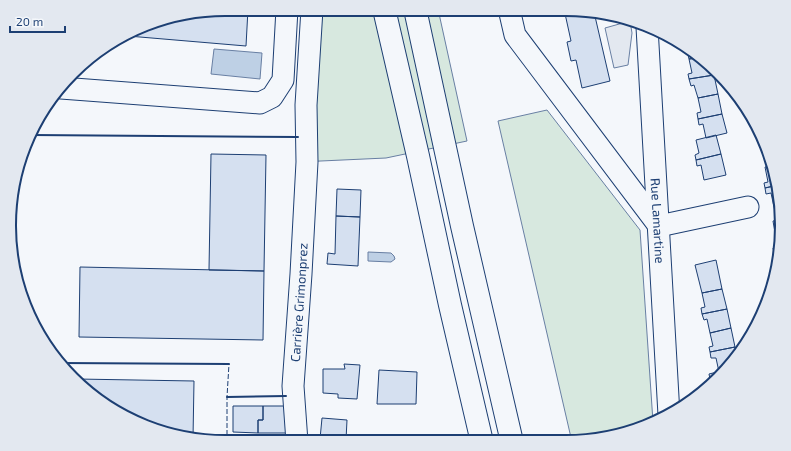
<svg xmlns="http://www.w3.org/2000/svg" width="791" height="451" font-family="'Exo 2',sans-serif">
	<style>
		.green { fill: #d7e8df; stroke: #687fa3 }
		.parking { fill: #e3e8f0; stroke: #687fa3 }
		.water { fill: #bed0e5; stroke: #687fa3 }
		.building { fill: #d5e0f0; stroke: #1d3f73 }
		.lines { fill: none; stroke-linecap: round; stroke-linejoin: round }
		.minor-casing { stroke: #1d3f73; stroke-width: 23 }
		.major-casing { stroke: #1d3f73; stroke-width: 24 }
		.minor { stroke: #f4f7fb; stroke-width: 21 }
		.major { stroke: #f4f7fb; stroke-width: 22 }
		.fence { stroke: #1d3f73; stroke-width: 1; stroke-dasharray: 5 2; stroke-linecap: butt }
		.wall { stroke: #1d3f73; stroke-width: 2 }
		.labels { text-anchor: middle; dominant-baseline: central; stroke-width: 3; stroke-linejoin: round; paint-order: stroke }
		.street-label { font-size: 13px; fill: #1d3f73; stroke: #f4f7fb }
		.rim { fill: none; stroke: #1d3f73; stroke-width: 2 }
	</style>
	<rect width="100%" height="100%" fill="#f4f7fb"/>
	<path class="green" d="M304 9H438L467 141 386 158 299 162Z
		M547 110 640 230 653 422 635 431 580 442H572L498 121Z"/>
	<path class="parking" d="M630 21 632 33 628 65 614 68 605 28Z"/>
	<path class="water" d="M214 49 262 53 260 79 211 74Z
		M368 252 391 253 394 256 395 259 391 262 368 261Z"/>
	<path class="building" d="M226 9H248L246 46 128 36 156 20Z
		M564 9H580L594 12 610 81 582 88 576 60 571 61 567 42 571 41Z
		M686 46 698 58 689 59Z
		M698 58 713 73 714 75 689 79 688 74 692 73 689 59Z
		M714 75 718 94 698 98 694 85 691 86 689 79Z
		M718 94 722 114 698 119 697 113 701 112 698 98Z
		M722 114 727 133 706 138 703 124 699 125 698 119Z
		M716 135 721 154 696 160 695 155 699 153 696 140Z
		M211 154 266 155 264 271 209 270Z
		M721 154 726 175 704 180 701 165 697 166 696 160Z
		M771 166 778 185 765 188 764 183 768 182 765 167Z
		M778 185V206L774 207 771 193 766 194 765 188Z
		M337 189 361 190 360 217 336 216Z
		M778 206V226L774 227 773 221 777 220 774 207Z
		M336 216 360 217 358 266 327 264 328 253 335 254Z
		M778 226V232H775L774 227Z
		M778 247V267L773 268 772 262 776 261 773 248Z
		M716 260 722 289 702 293 695 265Z
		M80 267 264 271 263 340 79 337Z
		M778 267 775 275H774L773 268Z
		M722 289 727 309 702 314 701 308 705 307 702 293Z
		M727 309 731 328 710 333 707 319 704 320 702 314Z
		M731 328 735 347 710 352 709 347 713 346 710 333Z
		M735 347 737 356 725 370 719 372 716 358H711L710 352Z
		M344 364 360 365 357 399 338 398V394L323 393V369H345Z
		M379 370 417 372 416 404H377Z
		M725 370 718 379 711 384 709 374Z
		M77 379 194 381 193 438 156 430 105 406Z
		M233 406H263V420H258V433L233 432Z
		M263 406H290L291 433H258V420H263Z
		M322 418 347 420 346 440 320 439Z
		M320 439 346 440V442H320Z"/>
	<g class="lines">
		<defs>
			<g id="minor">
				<path d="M509 9 515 35 659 226 748 207"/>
				<path id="s1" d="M647 27 669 415"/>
				<path d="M61 88 260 103 272 97 283 80 287 9"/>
				<path id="s2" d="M297 442 293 386 301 274 307 162 306 105 312 9"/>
			</g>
			<path id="major" d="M384 9 418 156 450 305 482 442
				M415 9 462 226 512 442"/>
		</defs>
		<use href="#minor" class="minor-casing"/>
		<use href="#major" class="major-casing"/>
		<use href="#minor" class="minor"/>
		<use href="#major" class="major"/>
		<path class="fence" d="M227 442V397L229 364"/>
		<path class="wall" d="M32 135 298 137
			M10 217 15 220
			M60 363 229 364
			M227 397 286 396"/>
	</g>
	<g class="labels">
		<g class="street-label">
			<text stroke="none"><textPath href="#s1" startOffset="194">Rue Lamartine</textPath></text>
			<text stroke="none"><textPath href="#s2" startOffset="140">Carrière Grimonprez</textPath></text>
		</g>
	</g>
	<path d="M0 0H791V451H0ZM225 16H566A209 209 0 0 1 775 225V226A209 209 0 0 1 566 435H225A209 209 0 0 1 16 226V225A209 209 0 0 1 225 16Z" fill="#e3e8f0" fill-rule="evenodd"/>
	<path class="rim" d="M225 16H566A209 209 0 0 1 775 225V226A209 209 0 0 1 566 435H225A209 209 0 0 1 16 226V225A209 209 0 0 1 225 16Z"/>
	<path d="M10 26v6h55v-6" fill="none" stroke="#1d3f73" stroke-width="2"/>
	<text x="16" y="26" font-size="12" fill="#1d3f73" stroke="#f4f7fb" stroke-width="3" paint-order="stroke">20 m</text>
</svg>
